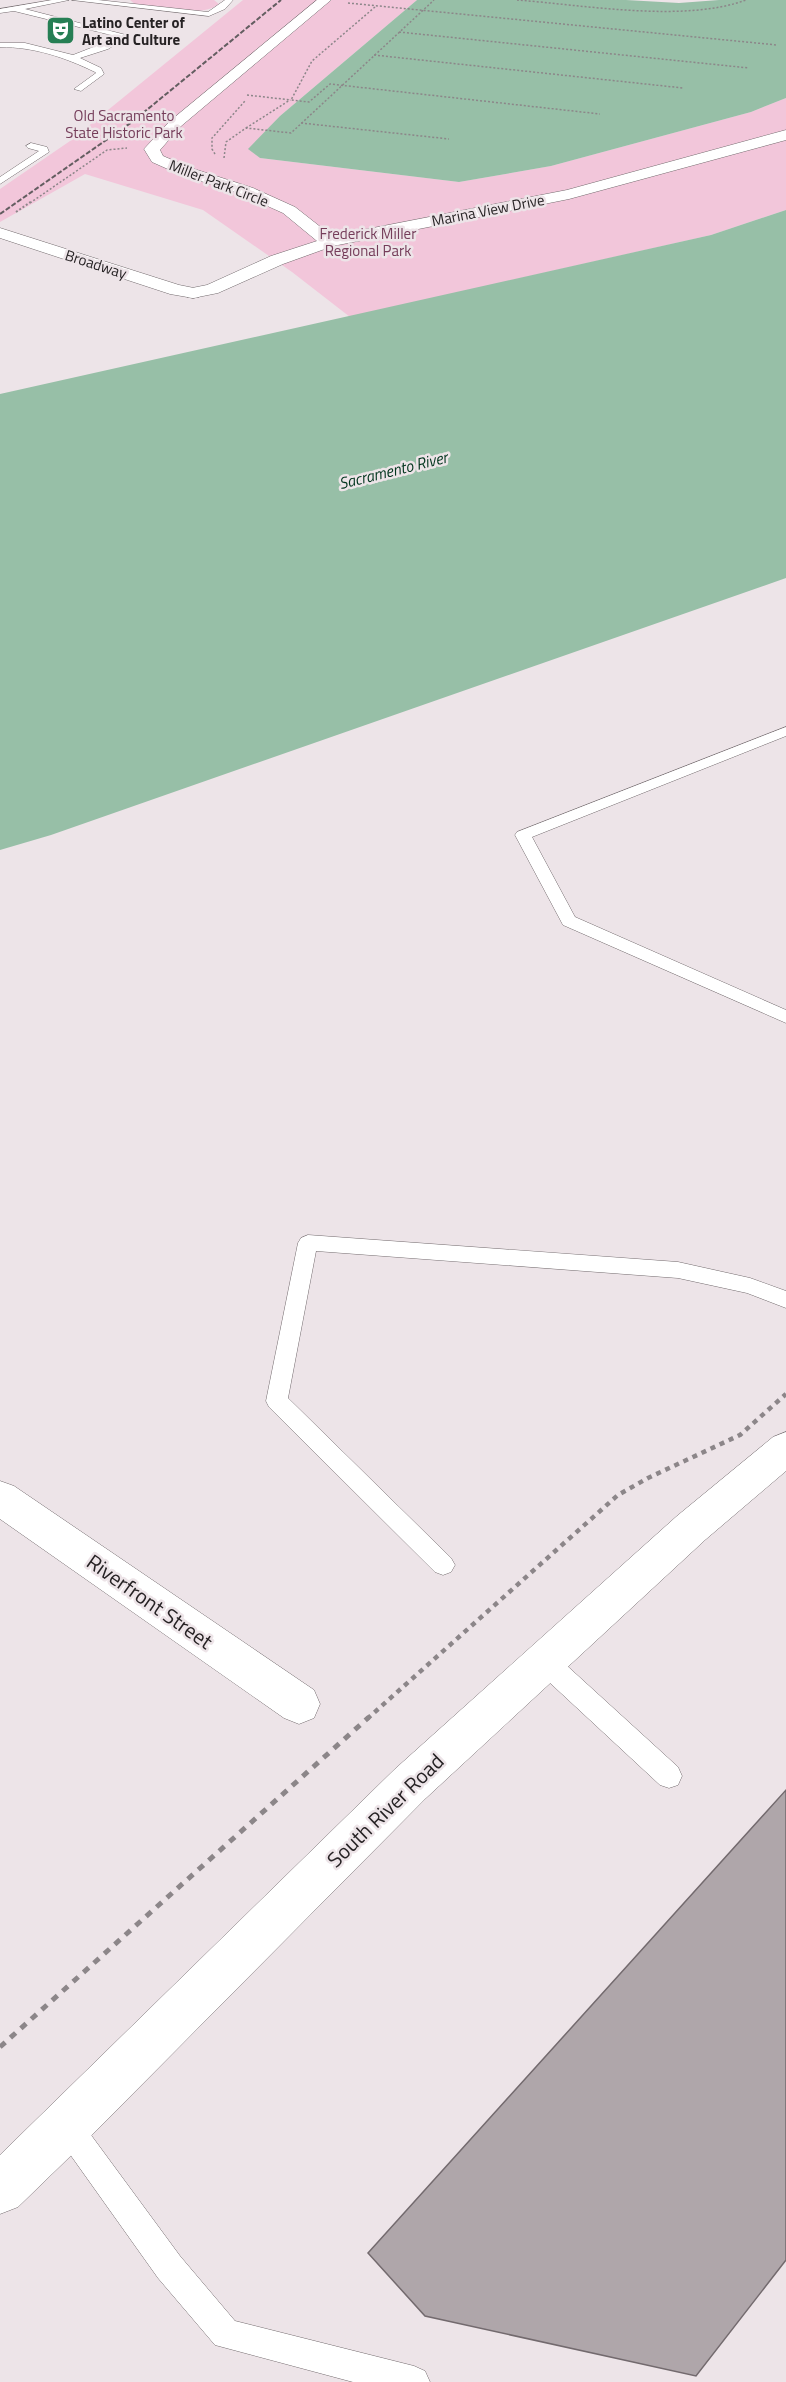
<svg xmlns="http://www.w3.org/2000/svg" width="786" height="2382" font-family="'Titillium Web',sans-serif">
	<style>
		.green { fill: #f2c6da }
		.water { fill: #97bfa7 }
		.building { fill: #afa6aa; stroke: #736a6e; stroke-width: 1.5 }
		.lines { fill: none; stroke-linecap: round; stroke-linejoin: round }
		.service-casing { stroke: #736b6e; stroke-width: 1 }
		.minor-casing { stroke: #736b6e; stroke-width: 1 }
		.tertiary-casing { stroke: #736b6e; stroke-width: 1 }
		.secondary-casing { stroke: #736b6e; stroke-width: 1 }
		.path-far3 { stroke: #8c8689; stroke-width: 1.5; stroke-dasharray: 2 2; stroke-linecap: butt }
		.path-far2 { stroke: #8c8689; stroke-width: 2; stroke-dasharray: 2 2; stroke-linecap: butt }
		.path-far1 { stroke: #8c8689; stroke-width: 4.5; stroke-dasharray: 5 5; stroke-linecap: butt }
		.path { stroke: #8c8689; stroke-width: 5; stroke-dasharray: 7 7; stroke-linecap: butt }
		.service { fill: #fff; fill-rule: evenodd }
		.minor { fill: #fff; fill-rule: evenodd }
		.tertiary { fill: #fff; fill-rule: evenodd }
		.secondary { fill: #fff; fill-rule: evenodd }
		.rail { stroke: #635d60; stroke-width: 2; stroke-dasharray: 5 2; stroke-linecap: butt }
		.labels { text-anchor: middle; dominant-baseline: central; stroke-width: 5; stroke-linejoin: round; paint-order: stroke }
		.far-poi-label { font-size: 15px; font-weight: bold; fill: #262224; stroke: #ede4e8; text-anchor: start }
		.far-park-label { font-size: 15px; fill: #753d5a; stroke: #ede4e8 }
		.far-street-label { font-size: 15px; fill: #262224; stroke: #ede4e8 }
		.far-water-label { font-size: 16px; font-style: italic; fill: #00351d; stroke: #ede4e8 }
		.near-street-label { font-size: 21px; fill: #262224; stroke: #ede4e8 }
	</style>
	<rect width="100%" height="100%" fill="#ede4e8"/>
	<path class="green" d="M130 0H214L219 4C203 18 157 7 136 5Z
		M243 0H417L280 116 249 149 260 158 459 182 551 166 751 112 786 98V210L711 235 350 317 292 272 203 210 85 174 0 222V189L70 141Z"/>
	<path class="water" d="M417 0H626L679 3 719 0H786V98L751 112 551 166 459 182 260 158 248 149 280 116Z
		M786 210V578L51 835 0 850V394L711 235Z"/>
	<path class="building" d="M786 1790V2260L696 2376 425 2316 368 2253Z"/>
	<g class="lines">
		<defs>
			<path id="service" d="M52 0H69L25 9 130 36 108 49 80 58 101 68 104 74 81 91 74 89 96 73 95 72C64 57 34 47 0 47V43H25L73 55 119 37 14 11 0 13V9Z
				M72 0H98L208 12 225 0H233L225 9 209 16Z
				M31 143 47 147 49 152 0 184V177L39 151 28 148 26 146Z
				M786 727V736L532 837 575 917 786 1010V1023L563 925 515 835 517 832Z
				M308 1235 678 1262 750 1278 786 1291V1308L747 1293 678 1278 316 1251 288 1398 451 1558 455 1565 451 1572 443 1575 435 1572 269 1407 266 1401 298 1243 301 1238Z
				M544 1650 553 1653 678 1767 682 1776 678 1785 669 1788 660 1785 535 1669 532 1661 535 1653Z
				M67 2112 77 2116 180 2256 235 2321 414 2366 425 2371 430 2382H353L215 2345 158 2278 57 2136 53 2126 57 2116Z"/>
			<path id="minor" d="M317 0H331L180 127 160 150 163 156 191 168 253 188 295 207 332 236 567 190 786 130V140L569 199 333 246 283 264 218 293 193 298 187 297 184 293 187 289 207 285 271 256 317 241 283 213 241 194 179 174 152 162 144 149 170 121Z
				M0 1481 14 1486 314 1690 320 1704 314 1718 299 1724 284 1718 0 1519Z"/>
			<path id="tertiary" d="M0 228 179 285 199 289 202 293 199 297 193 298 170 294 0 238Z"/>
			<path id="secondary" d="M786 1432V1471L705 1540 425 1799 84 2143 18 2207 0 2214V2155L395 1769 677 1516 773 1437Z"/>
		</defs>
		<use href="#service" class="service-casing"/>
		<use href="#minor" class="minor-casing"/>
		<use href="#tertiary" class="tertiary-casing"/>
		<use href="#secondary" class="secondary-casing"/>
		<path class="path-far3" d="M517 0C584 5 684 23 746 0
			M348 3 777 45
			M375 7 312 61 291 100 309 102 330 84 600 114
			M399 32 749 68
			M374 55 683 88
			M247 95 291 100
			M301 123 449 139
			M246 128 290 100
			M215 154 212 149V138L245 101
			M224 158 226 142 246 128 291 133 434 0
			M30 203 107 150 127 148"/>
		<path class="path-far2" d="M16 212 32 201"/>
		<path class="path-far1" d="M367 1719 618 1495 648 1478 740 1435 786 1394"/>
		<path class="path" d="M0 2047 369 1717"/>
		<use href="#service" class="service"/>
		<use href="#minor" class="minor"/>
		<use href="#tertiary" class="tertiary"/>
		<use href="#secondary" class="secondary"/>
		<path class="rail" d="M0 214 132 122 281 0"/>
	</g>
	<defs>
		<symbol id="theatre-square" viewBox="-11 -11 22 22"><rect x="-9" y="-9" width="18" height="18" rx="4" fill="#267f54" stroke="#ede4e8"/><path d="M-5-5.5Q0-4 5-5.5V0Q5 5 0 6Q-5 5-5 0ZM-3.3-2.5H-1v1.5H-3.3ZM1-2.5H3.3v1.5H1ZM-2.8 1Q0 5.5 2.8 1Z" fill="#fff"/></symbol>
	</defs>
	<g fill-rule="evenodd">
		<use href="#theatre-square" x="44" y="14" width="33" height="33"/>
	</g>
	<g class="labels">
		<g class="far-poi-label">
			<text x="82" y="22">Latino Center of<tspan x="82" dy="17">Art and Culture</tspan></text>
		</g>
		<g class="far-park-label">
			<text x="124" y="115">Old Sacramento<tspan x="124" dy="17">State Historic Park</tspan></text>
			<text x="368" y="233">Frederick Miller<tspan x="368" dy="17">Regional Park</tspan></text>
		</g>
		<g class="far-street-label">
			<text transform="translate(219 183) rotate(21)">Miller Park Circle</text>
			<text transform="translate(488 210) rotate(-11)">Marina View Drive</text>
			<text transform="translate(96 264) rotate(18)">Broadway</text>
		</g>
		<g class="far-water-label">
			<text transform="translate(393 470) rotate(-14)">Sacramento River</text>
		</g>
		<g class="near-street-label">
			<text transform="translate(150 1601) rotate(35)">Riverfront Street</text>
			<text transform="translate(385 1810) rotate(-44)">South River Road</text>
		</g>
	</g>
</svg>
